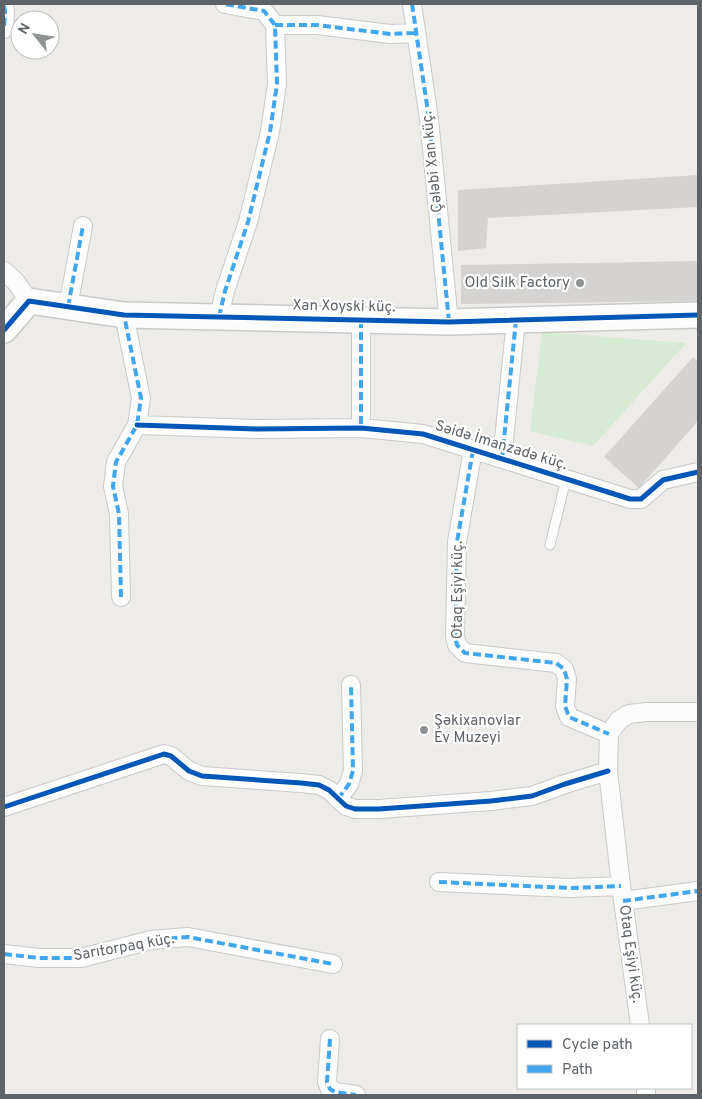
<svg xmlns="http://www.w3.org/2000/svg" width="702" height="1099" font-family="Overpass,sans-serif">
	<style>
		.green { fill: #d7ead3 }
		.building { fill: #d4d3d1 }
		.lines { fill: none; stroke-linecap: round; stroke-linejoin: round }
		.lane-casing { stroke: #cac9c9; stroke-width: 11 }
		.street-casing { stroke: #cac9c9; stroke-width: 20 }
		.secondary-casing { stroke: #c9c9c8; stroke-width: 28 }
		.lane { stroke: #fcfcfc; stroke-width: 9 }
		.street { stroke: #fcfcfc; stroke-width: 18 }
		.secondary { stroke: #fcfcfc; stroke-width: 25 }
		.quiet { stroke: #41a6ee; stroke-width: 4; stroke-dasharray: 8 4; stroke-linecap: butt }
		.cycleway-casing { stroke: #fff; stroke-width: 8 }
		.cycleway { stroke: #0057b8; stroke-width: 5 }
		.poi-dot { fill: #909394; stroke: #fff; stroke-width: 2 }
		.labels { text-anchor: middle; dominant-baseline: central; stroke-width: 4.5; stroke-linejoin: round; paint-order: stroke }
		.street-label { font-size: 15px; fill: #5e6367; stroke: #fff }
		.poi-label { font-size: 15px; fill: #5e6367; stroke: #fff; text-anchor: end }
	</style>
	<rect width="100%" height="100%" fill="#eeece8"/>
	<path class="green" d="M542 332 686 343 593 446 530 431Z"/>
	<path class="building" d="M698 175V207L488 218 486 248 458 251V190Z
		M698 261V301L461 304V265Z
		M693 357 698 361V421L639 488 604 457Z"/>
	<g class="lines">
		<defs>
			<path id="lane" d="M550 545 566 479"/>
			<path id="street" d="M412 4 429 119 449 322
				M4 6 5 11 4 29
				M275 25H317L390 34 416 33
				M4 271 16 282 29 301
				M68 307 83 226
				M219 317 225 291 248 222 270 132 277 84 275 25 264 11 225 4
				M361 320V428
				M137 425 256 429 361 428 423 434 630 499H641L663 480 698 472
				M473 450 457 542 455 636 457 645 465 653 556 663 564 669 567 679 565 706 569 717 609 734
				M502 459 516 320
				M121 597 119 514 113 486 116 462 137 425 141 398 124 315
				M338 799 349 784 353 771 351 685
				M4 807 164 754 171 756 189 771 202 776 301 783 319 785 329 790 346 806 355 809H379L491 801 532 796 565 784 608 771
				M439 882 570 888 621 886
				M623 901 698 891
				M4 954 39 958H81L151 940 188 937 333 964
				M640 1025 621 886 608 771 609 734 619 720 629 714 646 712H698
				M330 1039 327 1082 330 1089 335 1092 356 1095
				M646 1088V1095"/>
			<path id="secondary" d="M4 330 29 301 124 315 219 317 449 322 698 315"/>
		</defs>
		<use href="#lane" class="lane-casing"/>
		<use href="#street" class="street-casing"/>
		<use href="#secondary" class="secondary-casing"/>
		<use href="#lane" class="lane"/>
		<use href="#street" class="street"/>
		<use href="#secondary" class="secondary"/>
		<path class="quiet" d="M412 4 429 119 449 322
			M4 6 5 11 4 29
			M275 25H317L390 34 416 33
			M68 307 83 226
			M219 317 225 291 248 222 270 132 277 84 275 25 264 11 225 4
			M361 320V428
			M473 450 457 542 455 636 457 645 465 653 556 663 564 669 567 679 565 706 569 717 609 734
			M502 459 516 320
			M121 597 119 514 113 486 116 462 137 425 141 398 124 315
			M338 799 349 784 353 771 351 685
			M439 882 570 888 621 886
			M623 901 698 891
			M4 954 39 958H81L151 940 188 937 333 964
			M330 1039 327 1082 330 1089 335 1092 356 1095"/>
		<defs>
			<path id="cycleway" d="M4 330 29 301 124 315 219 317 449 322 698 315
				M137 425 256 429 361 428 423 434 630 499H641L663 480 698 472
				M4 807 164 754 171 756 189 771 202 776 301 783 319 785 329 790 346 806 355 809H379L491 801 532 796 565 784 608 771"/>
		</defs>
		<use href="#cycleway" class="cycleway-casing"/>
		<use href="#cycleway" class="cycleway"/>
	</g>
	<g class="poi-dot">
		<circle cx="580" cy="283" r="5"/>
		<circle cx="424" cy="730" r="5"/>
	</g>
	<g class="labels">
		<g class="street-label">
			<text transform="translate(433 162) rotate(-96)">Çələbi Xan küç.</text>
			<text transform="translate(344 307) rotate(1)">Xan Xoyski küç.</text>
			<text transform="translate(501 446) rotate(17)">Səidə İmanzadə küç.</text>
			<text transform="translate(458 590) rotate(-90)">Otaq Eşiyi küç.</text>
			<text transform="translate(124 948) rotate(-10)">Sarıtorpaq küç.</text>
			<text transform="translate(630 954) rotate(82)">Otaq Eşiyi küç.</text>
		</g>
		<g class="poi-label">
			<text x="570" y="283">Old Silk Factory</text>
			<text x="434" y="721" text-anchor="start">Şəkixanovlar<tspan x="434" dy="17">Ev Muzeyi</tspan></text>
		</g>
	</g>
	<rect width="702" height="1099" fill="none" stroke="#5e6367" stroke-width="10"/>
	<rect x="517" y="1024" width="175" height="65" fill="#ffffff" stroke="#bfc1c2"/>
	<rect x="527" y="1040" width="25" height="8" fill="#0057b8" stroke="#bfc1c2"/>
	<text x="562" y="1049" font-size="15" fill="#5e6367">Cycle path</text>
	<rect x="527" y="1065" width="25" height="8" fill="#41a6ee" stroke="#bfc1c2"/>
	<text x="562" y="1074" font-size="15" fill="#5e6367">Path</text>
	<g transform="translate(35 35) rotate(300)"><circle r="24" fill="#ffffff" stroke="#bfc1c2"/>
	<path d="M0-4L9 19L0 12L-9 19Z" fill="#909394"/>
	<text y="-8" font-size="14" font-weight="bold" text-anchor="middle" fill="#5e6367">N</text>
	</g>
</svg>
